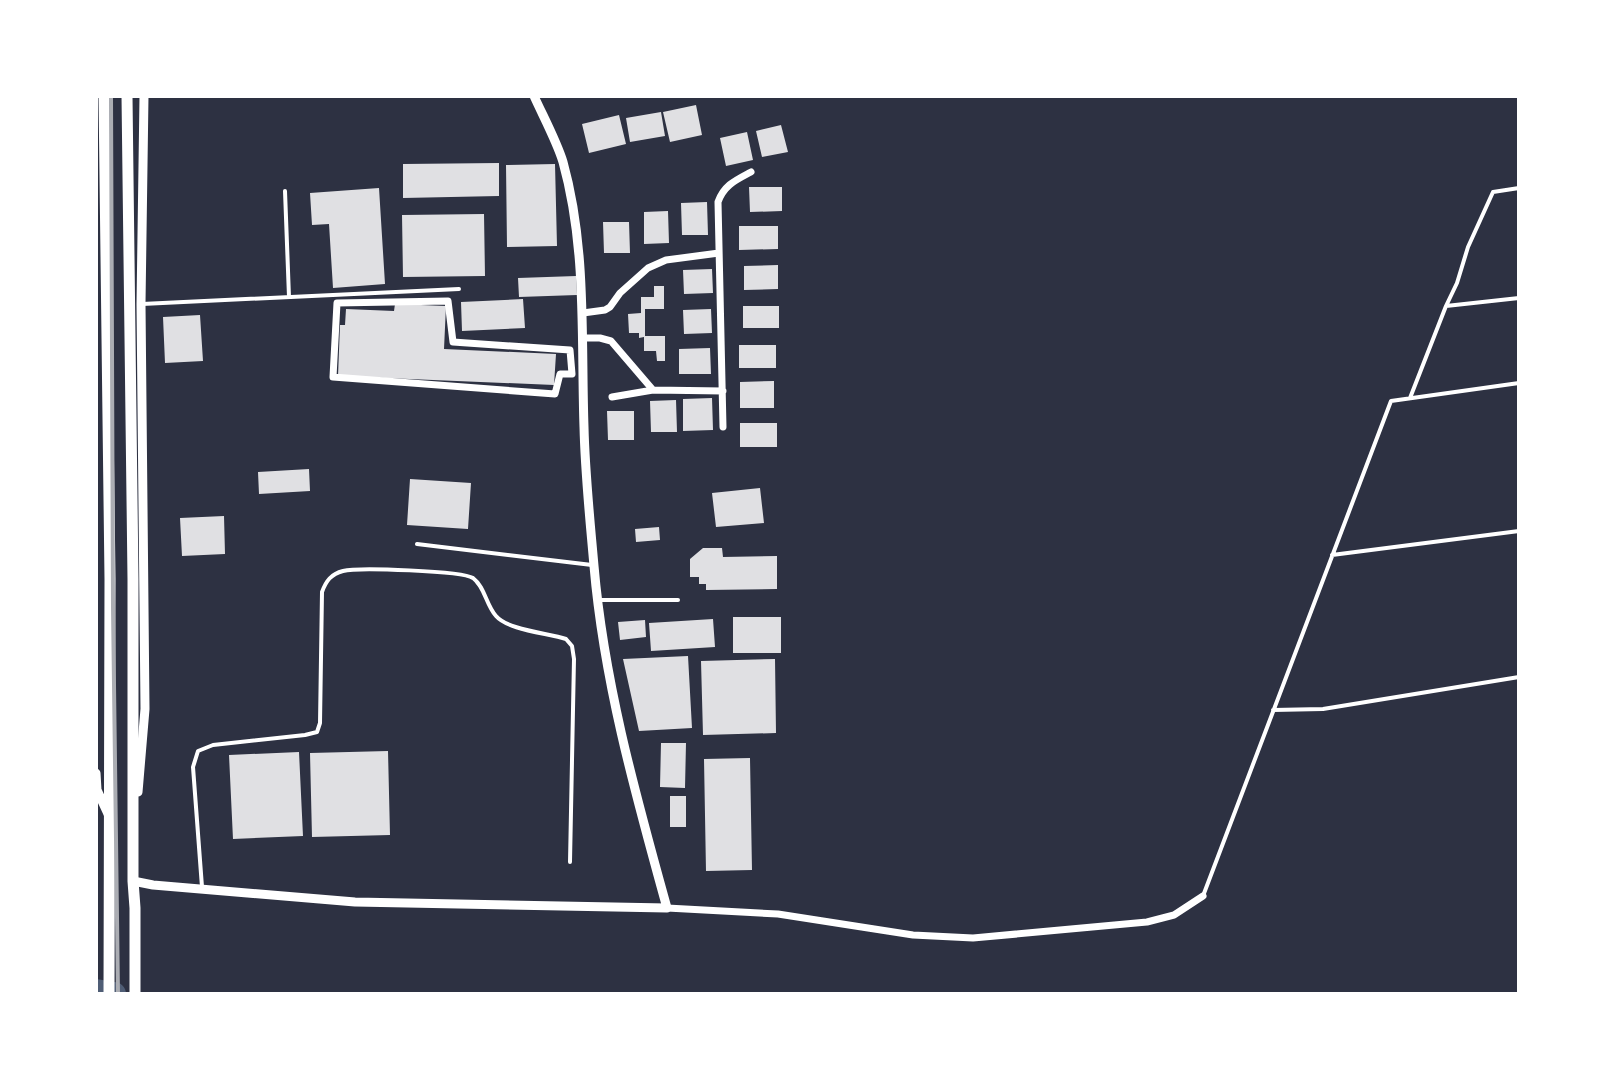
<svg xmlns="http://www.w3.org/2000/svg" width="1615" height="1090" font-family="'DM Sans',sans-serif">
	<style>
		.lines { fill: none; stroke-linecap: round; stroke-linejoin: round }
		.river { stroke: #4f5d75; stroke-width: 24 }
		.building { fill: #e0e0e3 }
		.service { stroke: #fff; stroke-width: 4 }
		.minor { stroke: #fff; stroke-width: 7 }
		.tertiary { stroke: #fff; stroke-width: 9 }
		.primary { stroke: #fff; stroke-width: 11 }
		.rail { stroke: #abadb3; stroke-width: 4 }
	</style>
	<rect width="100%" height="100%" fill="#2d3142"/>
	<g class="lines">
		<path class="river" d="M96 991 114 994"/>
	</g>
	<path class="building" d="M696 105 702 135 670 142 663 112Z
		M661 112 665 136 630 142 626 118Z
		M619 115 626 144 589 153 582 124Z
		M781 125 788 152 762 157 756 131Z
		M747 132 753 160 726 166 720 138Z
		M499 163V196L403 198V164Z
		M555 164 557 246 507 247 506 165Z
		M749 187H782V211L750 212Z
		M379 188 385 284 333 288 329 224 312 225 310 193Z
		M707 202 708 235H682L681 203Z
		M668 211 669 243 644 244V212Z
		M484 214 485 276 403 277 402 215Z
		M603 222H629L630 253H604Z
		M739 226H778V249L739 250Z
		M778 265V289L744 290V266Z
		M712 269 713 293 684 294 683 270Z
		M576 276 577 295 519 297 518 278Z
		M654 286H664V309H645V336H665V361H657L656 351H644V337L639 338V333H629L628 314 641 313V297H654Z
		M523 299 525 328 462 331 461 302Z
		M395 304 446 306 444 349 556 354 554 385 338 376 340 325H345L346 309 394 311Z
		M743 306H779V328H743Z
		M711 309 712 333 684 334 683 310Z
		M200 315 203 361 165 363 163 317Z
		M739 345H776V368H739Z
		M710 348 711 374H679V349Z
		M774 381V408H740V382Z
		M712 398 713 430 683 431V399Z
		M676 400 677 432H651L650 401Z
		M607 411H634V440H608Z
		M740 423H777V447H740Z
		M309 469 310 491 259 494 258 472Z
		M410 479 471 483 468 529 407 525Z
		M760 488 764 523 716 527 712 493Z
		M224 516 225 554 182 556 180 518Z
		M659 527 660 540 636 542 635 529Z
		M703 548H722L723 557 777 556V589L706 590V584H699V577H690V559Z
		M733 617H781V653H733Z
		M713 619 715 647 651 651 649 623Z
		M645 620 646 637 620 640 618 622Z
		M688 656 692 728 639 731 623 659Z
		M775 659 776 733 703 735 701 661Z
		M661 743H686L685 788 660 787Z
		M388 751 390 835 312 837 310 753Z
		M299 752 303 836 233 839 229 755Z
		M750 758 752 870 706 871 704 759Z
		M670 796H686V827H670Z"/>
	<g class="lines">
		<path class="service" d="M285 191 289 297
			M142 304 459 289
			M1446 306 1457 283 1468 247 1493 192 1519 188
			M1410 398 1446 306 1519 298
			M417 544 592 565
			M1332 555 1519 531
			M600 600H678
			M1273 710 1323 709 1519 677
			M202 887 193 767 198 751 213 745 305 735 317 732 320 723 322 592C326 581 331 574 343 571 358 567 462 571 473 578 485 587 486 605 496 616 508 630 547 633 566 639L572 646 574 659 570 862
			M1203 896 1391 401 1519 383"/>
		<path class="minor" d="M448 301 453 342 570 350 572 374H560L555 394 333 377 337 303Z
			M583 313 605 310 610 307 620 293 648 268 666 260 719 253
			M583 338H600L611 341 653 390 723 391
			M612 397 653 390
			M723 427 718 202C724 185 736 180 751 172
			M667 908 778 914 913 935 973 938 1147 922 1174 915 1203 896"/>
		<path class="tertiary" d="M96 773 97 790 109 816
			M138 792 145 709 141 304 144 96
			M133 881 153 885 355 902 667 908C636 796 604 683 594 566 590 520 585 473 584 427 581 339 587 248 563 162 557 142 543 116 534 96"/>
		<path class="primary" d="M104 96 110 579 109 994
			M127 96 133 579V881L135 908V994"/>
		<path class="rail" d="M111 96 113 607 118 994"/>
	</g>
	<rect width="1615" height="1090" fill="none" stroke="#ffffff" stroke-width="196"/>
</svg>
